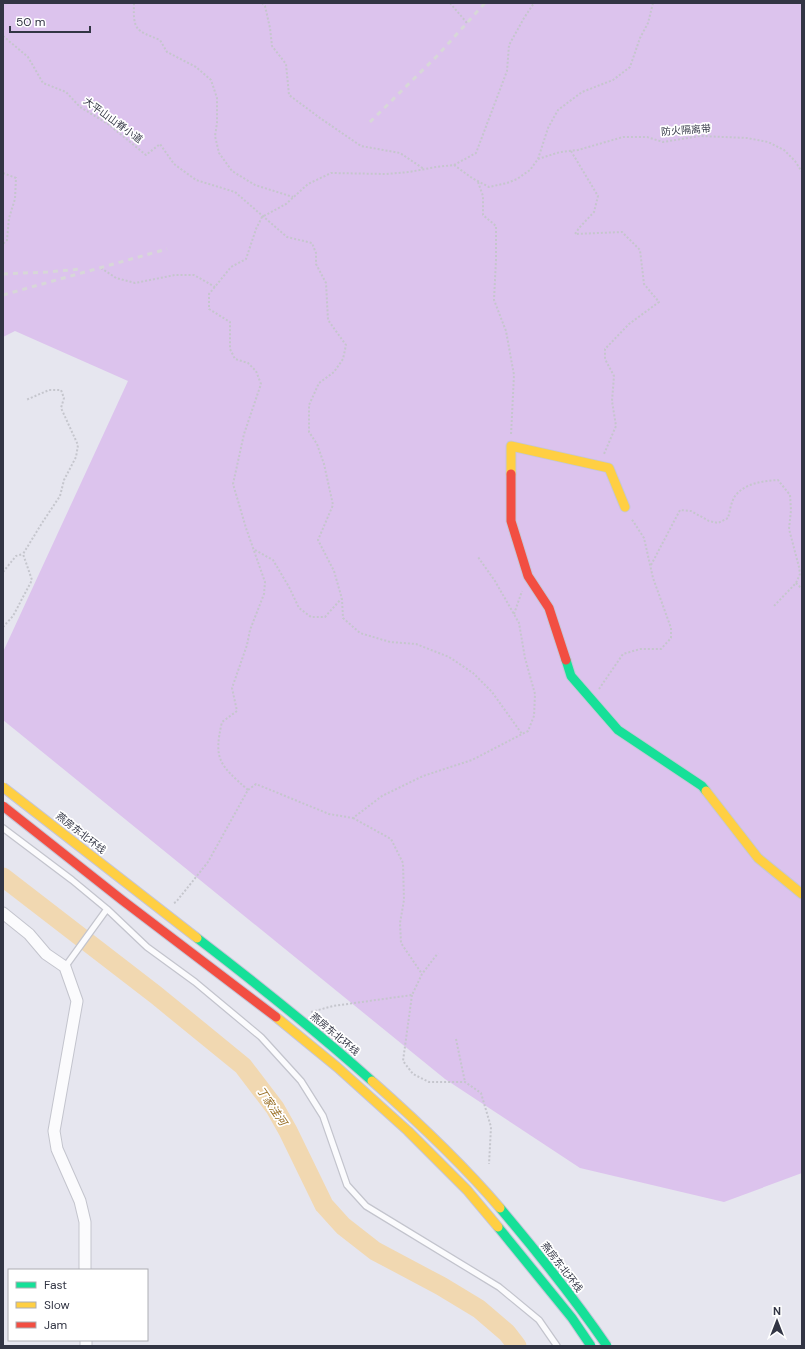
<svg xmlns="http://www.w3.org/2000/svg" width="805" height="1349" font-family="'DM Sans','Noto Sans SC',sans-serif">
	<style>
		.green { fill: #dcc3ed }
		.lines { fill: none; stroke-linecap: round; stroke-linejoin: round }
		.river { stroke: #f1d8b1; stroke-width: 19 }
		.lane-casing { stroke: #c3c4cd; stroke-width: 8 }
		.street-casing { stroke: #c3c4cd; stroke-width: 13 }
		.fast-casing { stroke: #c5c6d8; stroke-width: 11 }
		.slow-casing { stroke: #c5c6d8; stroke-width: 11 }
		.jam-casing { stroke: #c5c6d8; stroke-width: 11 }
		.path { stroke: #c5c6cd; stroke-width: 2; stroke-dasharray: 2 2; stroke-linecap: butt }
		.lane { stroke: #fbfbfd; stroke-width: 5.5 }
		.street { stroke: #fbfbfd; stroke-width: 11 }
		.fast { stroke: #16e098; stroke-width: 9 }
		.slow { stroke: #ffcf43; stroke-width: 9 }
		.jam { stroke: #f24e42; stroke-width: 9 }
		.rail { stroke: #d7d7d8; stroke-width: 3; stroke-dasharray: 5 5; stroke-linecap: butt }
		.fast-bridge-casing { stroke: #c5c6d8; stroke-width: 11; stroke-linecap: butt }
		.slow-bridge-casing { stroke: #c5c6d8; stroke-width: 11; stroke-linecap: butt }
		.jam-bridge-casing { stroke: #c5c6d8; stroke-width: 11; stroke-linecap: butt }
		.fast-bridge { stroke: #16e098; stroke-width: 9 }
		.slow-bridge { stroke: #ffcf43; stroke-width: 9 }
		.jam-bridge { stroke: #f24e42; stroke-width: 9 }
		.labels { text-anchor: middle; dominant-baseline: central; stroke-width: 3.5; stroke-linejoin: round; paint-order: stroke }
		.street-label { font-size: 10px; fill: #323544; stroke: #fff }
		.water-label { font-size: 11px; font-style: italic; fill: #976b1f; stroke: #fff }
	</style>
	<rect width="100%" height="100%" fill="#e6e6ef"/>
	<path class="green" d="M3 3H802V1173L724 1202 580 1168 445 1079 3 720V652L128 381 15 331 3 337Z"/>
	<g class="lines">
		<path class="river" d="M3 877 156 995 243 1066 275 1108 288 1131 324 1205 343 1226 375 1251 441 1286 479 1309 507 1333 517 1346"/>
		<defs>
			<path id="lane" d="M3 828 72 880 107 909 147 947 195 982 261 1037 301 1081 323 1116 347 1185 366 1206 499 1287 539 1320 557 1346
				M65 967 107 909"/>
			<path id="street" d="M3 913 29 934 46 954 65 967 77 1001 54 1131 57 1149 80 1201 85 1222V1270
				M86 1340V1346"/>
			<path id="fast" d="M566 660 571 676 618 730 702 786 706 791"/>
			<path id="slow" d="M511 474V446L609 468 625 507
				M706 791 758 858 802 894"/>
			<path id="jam" d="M511 474V521L528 576 549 608 566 660"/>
		</defs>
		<use href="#lane" class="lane-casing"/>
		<use href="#street" class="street-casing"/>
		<use href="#fast" class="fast-casing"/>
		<use href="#slow" class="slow-casing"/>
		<use href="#jam" class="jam-casing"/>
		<path class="path" d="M134 3C133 31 136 30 160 40L167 52 196 67 211 80 217 98V123L215 136 219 153 232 171 255 185 293 197
			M262 3 265 6 270 28 272 46 286 64 289 95 320 118 361 146 400 153 424 169
			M450 3 467 23
			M3 36 28 57 43 83 66 92 80 107 108 124 146 155 160 144 174 164 196 180 235 192 287 237 312 243 316 253V264L326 283 328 320 346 345 343 359 334 372 319 383 309 405V432L317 444 324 464 333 505 318 540 334 571 342 599 343 618 360 633 390 642 416 644 449 657 473 673 492 692 522 734
			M571 151 598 196 594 212 579 228 575 234 622 232 640 250 644 284 659 302 629 324 605 349V359L614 376 612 401 616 426 604 454
			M538 159 560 152 578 150 623 137H647L663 142 700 136 747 138 768 142 784 150 795 161 802 172
			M454 165 476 153 507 71 509 45 524 18 534 3
			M3 173 16 178 15 199 9 218 7 240 3 244
			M478 182 483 196V215L496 226V260L494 300 506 331 514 375 511 435
			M101 268 116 278 135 283 175 275H194L215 287
			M255 550 273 560 289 587 299 608 311 617H325L341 599
			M651 565 680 510 691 511 709 521 718 523 728 518C730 511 731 502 735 496 745 483 763 481 778 480L790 495 791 510 789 529 799 567 800 574 796 583 773 607
			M3 572 16 556 23 554
			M796 583 802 589
			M514 614 522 591
			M3 627 13 616 32 580 23 554 42 523 60 496 64 480 76 457 78 445 61 408 64 398 61 390H49L26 400
			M599 689 623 654 640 649H661L671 638V628L653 578 644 538 631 518
			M248 790C220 765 213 760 222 722L237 711 232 688 247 645 250 630 264 594 265 582 246 528 233 484 244 434 261 384 256 371 248 363 235 359 230 349V322L209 309V294L231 267 246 259 256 229 262 217 286 204 308 184 331 173 386 174 409 172 436 167 454 165 472 178 489 187 507 183 517 179 530 170 538 159 548 128 558 110 582 92 613 80 630 67 640 38 648 23 653 3
			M353 818 391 839 403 863 404 900 400 923 401 943 422 974
			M174 903 176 902 208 862 248 790 256 784 329 814 353 818 382 796 423 776 472 760 528 731 534 716 535 694 525 658 519 623 495 581 478 557
			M412 995 403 1061 413 1074 429 1082H465L481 1093 491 1127 489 1164
			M311 1012 333 1006 412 995 422 974 438 953
			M456 1039 465 1082"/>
		<use href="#lane" class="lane"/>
		<use href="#street" class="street"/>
		<use href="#fast" class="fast"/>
		<use href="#slow" class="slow"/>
		<use href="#jam" class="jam"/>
		<path class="rail" d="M370 122 437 56 485 3
			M3 274 47 272 81 269
			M3 295 167 249"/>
		<defs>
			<path id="fast-bridge" d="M197 938C257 984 316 1031 372 1081
				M500 1208C538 1253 574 1298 607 1346
				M498 1227 572 1318 591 1346"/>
			<path id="slow-bridge" d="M3 787 197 938
				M276 1017 337 1067 408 1131 467 1190 498 1227
				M372 1081C417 1121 461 1162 500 1208"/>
			<path id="jam-bridge" d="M3 806 122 900 276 1017"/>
		</defs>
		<use href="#fast-bridge" class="fast-bridge-casing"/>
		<use href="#slow-bridge" class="slow-bridge-casing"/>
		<use href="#jam-bridge" class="jam-bridge-casing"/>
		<use href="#fast-bridge" class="fast-bridge"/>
		<use href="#slow-bridge" class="slow-bridge"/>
		<use href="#jam-bridge" class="jam-bridge"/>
	</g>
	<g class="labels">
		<g class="street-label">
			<text transform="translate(113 120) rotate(36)">大平山山脊小道</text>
			<text transform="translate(686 130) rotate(-4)">防火隔离带</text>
			<text transform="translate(81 833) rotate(38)">燕房东北环线</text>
			<text transform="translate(335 1034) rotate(40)">燕房东北环线</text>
			<text transform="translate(562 1267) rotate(52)">燕房东北环线</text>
		</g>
		<g class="water-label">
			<text transform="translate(272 1106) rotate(56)">丁家洼河</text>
		</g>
	</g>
	<rect width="805" height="1349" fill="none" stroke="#323544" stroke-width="8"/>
	<rect x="8" y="1269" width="140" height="72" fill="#ffffff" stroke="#adaeb4"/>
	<rect x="16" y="1282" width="20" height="6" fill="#16e098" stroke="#adaeb4"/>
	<text x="44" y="1289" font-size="12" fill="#323544">Fast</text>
	<rect x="16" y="1302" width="20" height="6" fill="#ffcf43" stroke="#adaeb4"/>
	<text x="44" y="1309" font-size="12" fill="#323544">Slow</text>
	<rect x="16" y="1322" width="20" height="6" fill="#f24e42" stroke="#adaeb4"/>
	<text x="44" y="1329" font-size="12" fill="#323544">Jam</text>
	<g transform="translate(777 1321)" stroke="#ffffff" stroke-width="3" paint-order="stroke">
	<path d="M0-3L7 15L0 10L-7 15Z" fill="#323544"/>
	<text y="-6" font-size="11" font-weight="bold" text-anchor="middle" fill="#323544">N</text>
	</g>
	<path d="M10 26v6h80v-6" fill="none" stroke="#323544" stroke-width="2"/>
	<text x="16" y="26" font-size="12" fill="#323544" stroke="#ffffff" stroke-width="3" paint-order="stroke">50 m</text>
</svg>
